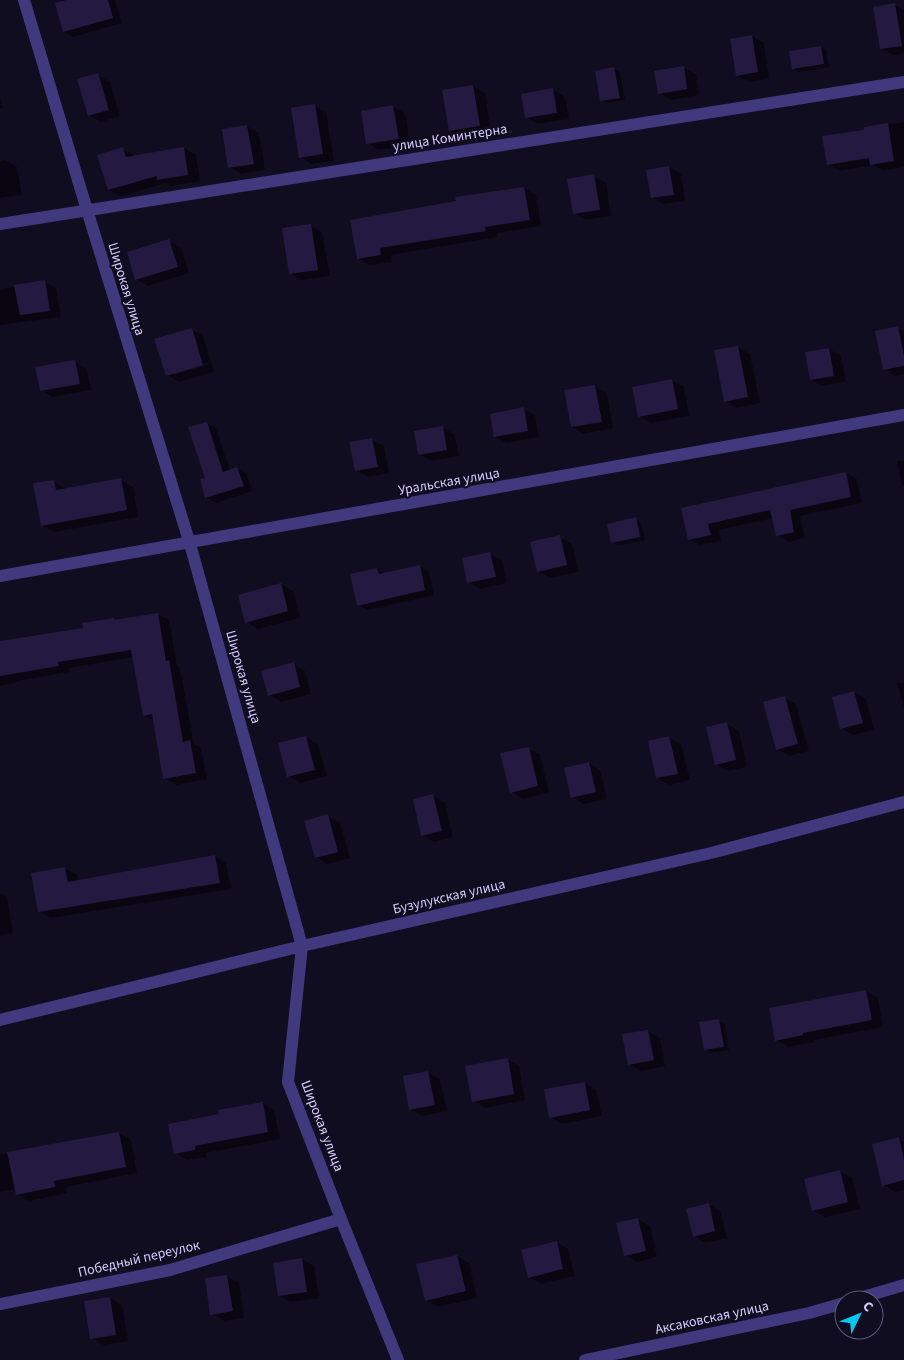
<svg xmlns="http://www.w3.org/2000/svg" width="904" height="1360" font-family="'Source Sans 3',sans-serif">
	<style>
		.shadow { fill: #0007; fill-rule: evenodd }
		.building { fill: #241940 }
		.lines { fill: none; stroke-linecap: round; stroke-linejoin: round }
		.minor { stroke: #40397e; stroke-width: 12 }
		.labels { text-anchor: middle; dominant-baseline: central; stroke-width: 4.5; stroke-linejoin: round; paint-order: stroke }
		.street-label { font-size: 14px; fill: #d6ccfe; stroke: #110d20 }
	</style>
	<rect width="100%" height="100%" fill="#110d20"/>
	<path class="shadow" d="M62 0H115L122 23 73 37 64 32Z
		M894 5 904 10V53L893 55 881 48Z
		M752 36 764 43 769 79 749 82 737 75Z
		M821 47 826 50 829 67 799 72 793 68Z
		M684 68 696 74 699 95 671 100 659 93Z
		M614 69 620 72 625 100 607 103 601 100Z
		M98 75 110 82 120 116 101 122 89 115Z
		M473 86 485 93 491 133 462 138 450 131Z
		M553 90 565 97 569 119 538 124 526 117Z
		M0 96 3 108 0 109Z
		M314 105 326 112 334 161 312 164 300 157Z
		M393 107 405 113 410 145 379 150 368 143Z
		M904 122V167L883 171 874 165 840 171 828 164 866 131 865 128Z
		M247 126 259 133 265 170 241 174 229 167Z
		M184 148 196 155 200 181 170 186 166 183 121 196 109 190 123 149 135 156Z
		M5 160 17 167 22 195 0 198V161Z
		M669 167 681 174 685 201 664 204 652 198Z
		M594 176 606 183 611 216 586 220 574 213Z
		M524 188 536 195 541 226 497 233V237L391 255 392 262 370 265 358 258 457 202Z
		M310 225 322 232 330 276 302 280 291 274Z
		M169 241 181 248 189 273 148 286 136 279Z
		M44 282 56 288 61 317 0 325V289Z
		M898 328 904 331V375L896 376 884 369Z
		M191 329 203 336 214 372 179 382 167 375ZM209 362V364L174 375V372Z
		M738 347 750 354 760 403 737 408 725 401Z
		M829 349 841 356 846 382 823 386 811 380Z
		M75 362 87 369 91 390 53 397 41 390Z
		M672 381 684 387 689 416 651 423 639 416Z
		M595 386 607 393 613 428 584 434 572 427Z
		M523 409 535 415 539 437 507 443 495 437Z
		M207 423 216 428 230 471 237 469 247 474 252 491 216 503 206 497Z
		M442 427 454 434 459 456 431 461 419 454Z
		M372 440 384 446 389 473 368 477 356 471Z
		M904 460V486L902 485 897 461Z
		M846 473 857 479 862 503 800 516 805 538 788 542 777 535 773 518 719 530 721 541 700 545 689 539 682 509Z
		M121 480 133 487 138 517 54 532 42 526 54 481 66 489Z
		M635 519 641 522 645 540 618 545 613 542Z
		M560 537 572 544 579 572 550 578 538 571Z
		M490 554 502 560 507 583 480 589 468 582Z
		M420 566 429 572 434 595 368 610 358 605 377 569 385 574Z
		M281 584 293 591 300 618 258 629 246 622Z
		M158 614 169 620 177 666 180 668 194 744 201 748 207 779 176 785 164 778 154 721 144 715 134 657 69 668V672L16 681V683L0 686V648L84 629 113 619 117 621Z
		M293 664 305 671 311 694 281 702 269 695Z
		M904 682V708L897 683Z
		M854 692 866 699 874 730 853 735 841 728Z
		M785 698 796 704 809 751 789 756 777 749Z
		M727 724 739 731 747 767 728 771 716 765Z
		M306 737 318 744 327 776 300 783 288 776Z
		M669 738 681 744 690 780 669 785 658 778Z
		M528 748 540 755 549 792 523 799 511 792Z
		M589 763 600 770 607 799 584 804 572 797Z
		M433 796 445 803 453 837 434 842 422 835Z
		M328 816 340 822 350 858 328 864 316 857Z
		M214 856 226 863 231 889 51 918 40 912 65 868 77 875 78 881Z
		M0 893 7 896 13 933 0 935Z
		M866 991 878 998 883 1027 814 1040 815 1042 788 1047 776 1040Z
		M718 1020 724 1023 729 1050 711 1053 706 1050Z
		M648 1031 660 1038 665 1066 641 1071 629 1064Z
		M507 1059 519 1066 525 1100 485 1108 473 1101Z
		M428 1072 440 1079 447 1111 422 1116 410 1109Z
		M585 1083 596 1090 602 1116 562 1124 551 1117Z
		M263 1103 274 1110 280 1139 206 1153 207 1157 187 1160 175 1153 220 1115Z
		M119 1133 131 1140 137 1173 66 1187 67 1193 29 1201 17 1194 16 1189 0 1192V1155Z
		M898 1139 904 1142V1190L895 1192 883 1185Z
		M840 1171 852 1178 860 1209 825 1217 813 1210Z
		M708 1204 720 1211 727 1238 706 1243 694 1236Z
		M638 1219 650 1226 657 1257 637 1262 625 1255Z
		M556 1242 568 1249 575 1276 541 1284 529 1277Z
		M457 1256 469 1263 477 1298 438 1307 426 1300Z
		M302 1259 314 1266 319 1298 291 1302 279 1296Z
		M227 1276 239 1283 244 1318 224 1321 212 1314Z
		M110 1298 122 1305 128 1341 103 1345 91 1338 85 1302Z"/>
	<path class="building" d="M66 0H108L113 18 63 32 55 3Z
		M895 3 902 46 880 49 873 7Z
		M752 35 758 72 736 76 730 39Z
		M821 46 824 64 792 69 789 51Z
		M684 66 687 89 658 94 654 71Z
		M614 67 620 98 600 101 595 71Z
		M98 73 109 110 88 116 77 79Z
		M473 85 480 126 449 131 442 90Z
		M553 88 557 113 525 118 521 94Z
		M315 104 323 154 299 158 291 108Z
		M393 105 399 139 366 144 361 111Z
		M888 123 894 161 870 165 869 158 827 165 822 136 864 130V127Z
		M247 125 254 164 228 168 222 129Z
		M123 147 126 157 184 147 188 175 157 180V176L108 190 97 155Z
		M669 166 674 195 651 198 646 170Z
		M594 174 600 210 573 214 567 179Z
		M524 187 530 220 485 227 486 231 380 248 381 255 357 259 350 220 456 201 455 197Z
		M311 224 318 270 289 274 282 228Z
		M169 239 178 267 135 280 127 252Z
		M45 280 50 311 20 315 14 285Z
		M898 326 904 356V366L883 370 875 331Z
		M192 328 203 365 166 376 154 339Z
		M738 346 748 397 724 402 714 350Z
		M829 348 834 376 810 380 805 352Z
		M75 360 80 384 40 391 35 367Z
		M672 379 678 409 638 417 632 387Z
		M595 385 602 422 571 427 564 390Z
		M524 407 528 431 494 437 490 414Z
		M207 422 223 472 237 467 244 486 205 498 200 479 205 478 188 427Z
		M443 426 447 450 418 455 414 431Z
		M372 438 378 467 355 471 349 442Z
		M846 472 851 497 790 510 794 532 776 536 770 510 708 524 711 535 688 540 681 508Z
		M121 478 127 510 41 526 33 483 54 480 56 490Z
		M636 517 640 537 611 543 607 524Z
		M560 535 567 565 537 572 530 542Z
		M490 552 496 577 467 583 462 558Z
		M420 565 425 590 357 606 350 574 377 568 379 574Z
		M281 583 288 611 245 623 238 595Z
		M158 613 166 661 169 660 183 742 190 740 196 773 163 779 152 714 143 716 131 650 58 662 59 666 0 676V641L83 628 82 623 114 618V620Z
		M294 662 300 687 268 696 261 671Z
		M854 691 863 723 840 729 832 697Z
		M785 696 798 744 776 750 763 702Z
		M727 722 736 760 715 765 706 727Z
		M306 736 315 770 287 777 278 743Z
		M669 736 678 774 656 778 648 741Z
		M529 747 538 786 510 793 500 753Z
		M589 762 596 792 571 798 564 768Z
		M433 794 442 831 421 836 413 799Z
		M328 814 338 852 315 858 304 821Z
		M215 855 220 883 38 912 31 873 65 867 68 882Z
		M866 990 872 1020 803 1033V1035L775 1041 769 1008Z
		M719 1019 724 1047 704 1050 699 1022Z
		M648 1030 654 1060 628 1065 622 1034Z
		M508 1058 514 1094 472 1102 465 1066Z
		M428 1071 435 1105 409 1110 403 1076Z
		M585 1082 590 1110 549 1118 544 1089Z
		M263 1102 268 1132 195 1146V1150L174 1154 168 1124 219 1114 218 1110Z
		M119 1132 126 1167 54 1181 55 1187 16 1195 7 1152Z
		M899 1137 904 1160V1180L882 1186 872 1144Z
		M840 1170 848 1202 812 1211 804 1179Z
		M709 1203 715 1231 693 1237 686 1209Z
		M638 1218 646 1251 624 1256 616 1223Z
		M557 1241 563 1269 528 1278 521 1250Z
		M457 1255 466 1291 425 1301 416 1264Z
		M302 1258 307 1292 278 1296 273 1263Z
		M227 1275 233 1311 210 1315 205 1278Z
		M110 1297 116 1335 90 1339 84 1301Z"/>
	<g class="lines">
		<path class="minor" d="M24 0 87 210 190 544 302 946 288 1082 341 1219 398 1360
			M0 224 904 82
			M0 576 904 415
			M0 1020 302 946 711 853 904 802
			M853 1300 904 1285
			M0 1304 170 1270 341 1219
			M585 1360 809 1313 844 1303"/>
	</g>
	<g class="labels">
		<g class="street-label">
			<text transform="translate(450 138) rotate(-9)">улица Коминтерна</text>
			<text transform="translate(126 289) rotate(73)">Широкая улица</text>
			<text transform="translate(449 482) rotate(-10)">Уральская улица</text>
			<text transform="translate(243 677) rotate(74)">Широкая улица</text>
			<text transform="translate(449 897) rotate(-13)">Бузулукская улица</text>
			<text transform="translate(322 1126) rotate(69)">Широкая улица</text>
			<text transform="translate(139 1259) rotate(-13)">Победный переулок</text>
			<text transform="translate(712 1318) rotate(-12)">Аксаковская улица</text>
		</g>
	</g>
	<g transform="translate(859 1315) rotate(47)"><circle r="24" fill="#110d20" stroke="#605979"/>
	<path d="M0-4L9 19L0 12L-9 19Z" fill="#04caf3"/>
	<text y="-8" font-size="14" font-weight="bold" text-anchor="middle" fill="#d6ccfe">С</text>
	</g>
</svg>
